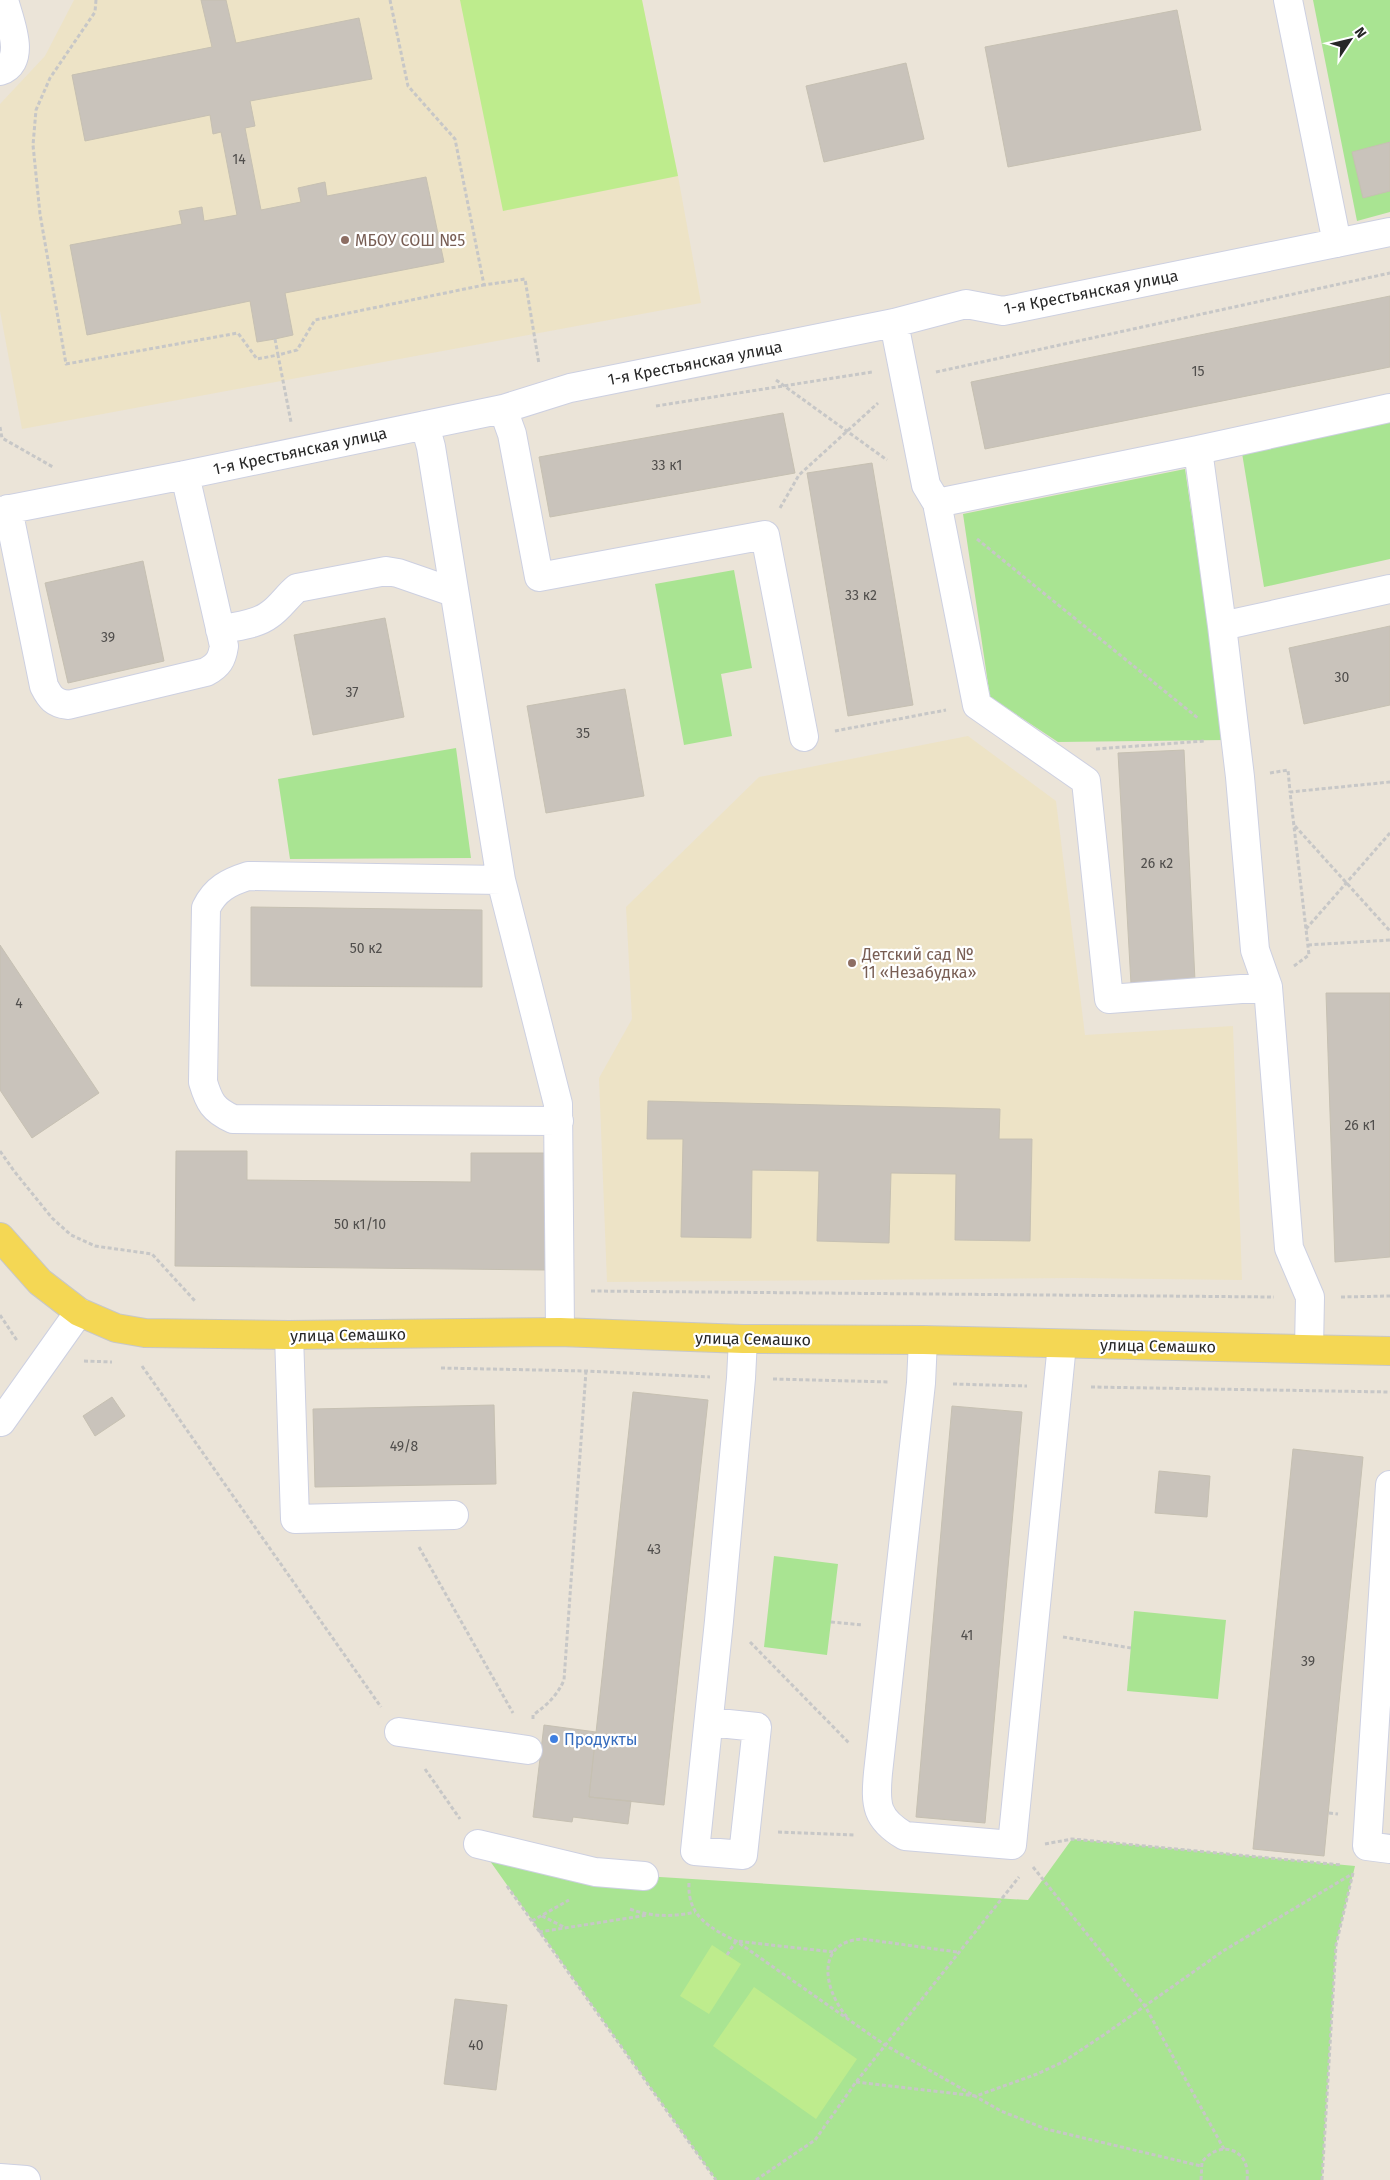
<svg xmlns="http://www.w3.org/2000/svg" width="1390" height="2180" font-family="'Fira Sans',sans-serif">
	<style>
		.education { fill: #ede3c6 }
		.green { fill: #a9e492 }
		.pitch { fill: #beec8d }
		.building { fill: #c9c3bb; stroke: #c6c0b2 }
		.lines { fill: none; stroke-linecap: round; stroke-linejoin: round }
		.minor-casing { stroke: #cdd0e1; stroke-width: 30 }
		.major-casing { stroke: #c7c7c7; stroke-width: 30 }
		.path { stroke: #c7c7c7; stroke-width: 3; stroke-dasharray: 4 2.5; stroke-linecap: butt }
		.minor { stroke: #fff; stroke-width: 28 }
		.major { stroke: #f4d754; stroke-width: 28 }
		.education-dot { fill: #8d6e63; stroke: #fff; stroke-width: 2 }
		.shop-dot { fill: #3f7fe0; stroke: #fff; stroke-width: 2 }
		.labels { text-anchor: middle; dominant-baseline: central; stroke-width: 4.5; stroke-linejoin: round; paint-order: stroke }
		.number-label { font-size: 14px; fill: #504e4c }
		.education-label { font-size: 16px; fill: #785e54; stroke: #fff; text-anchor: start }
		.street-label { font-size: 16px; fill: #272727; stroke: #fff }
		.shop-label { font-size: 16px; fill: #366cbe; stroke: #fff; text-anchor: start }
	</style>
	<rect width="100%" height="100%" fill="#ebe4d8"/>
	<path class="education" d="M74 0H642L678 176 701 303 22 429 0 311V104L45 56Z
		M968 736 1056 801 1085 1035 1233 1026 1242 1280 1074 1278 607 1282 599 1078 632 1019 626 907 759 777Z"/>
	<path class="green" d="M1313 0H1390V212L1357 221Z
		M1390 420V559L1264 587 1242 453Z
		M1185 469 1225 740 1058 742 990 697 963 514Z
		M734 570 752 668 721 674 732 736 684 745 655 584Z
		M456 748 471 858 290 859 278 779Z
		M774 1556 838 1564 827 1655 764 1647Z
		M1134 1611 1226 1620 1218 1699 1127 1691Z
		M1072 1839 1355 1866 1336 1945 1322 2180H716L478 1844 644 1876 1028 1900Z"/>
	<path class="pitch" d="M460 0H642L678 176 503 211Z
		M712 1945 741 1964 709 2014 680 1996Z
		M754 1987 857 2059 816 2119 713 2046Z"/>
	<path class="building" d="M201 0H226L236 43 359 18 372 79 250 101 255 126 245 128 261 210 301 202 298 188 325 182 327 196 426 177 444 262 285 293 293 335 275 339 257 342 250 301 87 335 70 245 182 224 179 211 202 207 204 221 237 215 221 132 213 134 210 115 85 141 72 75 212 47Z
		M1177 10 1201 130 1008 167 985 47Z
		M906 63 924 139 824 162 806 86Z
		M1390 142V191L1363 198 1352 152Z
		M1390 296V367L985 449 971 382Z
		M783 413 795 473 550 517 539 457Z
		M872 463 913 705 848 716 807 473Z
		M143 561 164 661 68 683 45 583Z
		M385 618 404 717 313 735 294 635Z
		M1390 626V705L1304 724 1289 648Z
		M625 689 644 796 546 813 527 706Z
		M1184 750 1195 981 1131 984 1118 753Z
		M251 907 482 910V987L251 986Z
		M0 945 99 1093 32 1138 0 1090Z
		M1326 993H1390V1257L1335 1262Z
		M648 1101 1000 1109 999 1139H1032L1030 1241 955 1240 956 1174 891 1173 889 1243 817 1241 819 1171 752 1170 751 1238 681 1237 683 1139H647Z
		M176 1151H247V1180L471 1182V1153H546L545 1270 175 1266Z
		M633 1392 708 1400 664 1805 589 1797Z
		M112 1397 125 1416 95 1436 83 1416Z
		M494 1405 496 1484 315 1487 313 1409Z
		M952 1406 1022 1412 985 1823 916 1817Z
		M1293 1449 1363 1457 1324 1856 1253 1849Z
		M1159 1471 1210 1476 1207 1517 1155 1513Z
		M544 1725 596 1732 589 1797 631 1801 628 1824 573 1817 572 1822 533 1817Z
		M455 1999 507 2005 496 2090 444 2084Z"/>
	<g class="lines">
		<defs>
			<path id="minor" d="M1288 0 1337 243
				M0 71C28 62 9 20 4 0
				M894 323 926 485 937 503 977 705 1086 781 1109 999 1268 987 1289 1248 1310 1297 1309 1349
				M503 409 512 434 539 577 765 535 804 737
				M425 425 431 447 501 880 558 1104 560 1332
				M1198 450 1390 408
				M937 503 1198 450 1222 626 1240 777 1255 950 1268 987
				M8 509 44 686C50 698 54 703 68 705L206 672C219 665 222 659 224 646L185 475
				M0 511 185 475 503 409 570 388 894 323 966 304 1003 311 1390 232
				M1222 626 1390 589
				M220 630C235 626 256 625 269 615 280 608 287 596 297 588L386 571 398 573 453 592
				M501 880 248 876C229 882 215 889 206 908L203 1082C209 1102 213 1110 233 1119L559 1121
				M289 1335 295 1519 454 1515
				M923 1340 921 1383 878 1773C875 1805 876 1819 905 1836L1012 1845 1062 1344
				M1 1422 79 1312
				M1390 1485 1367 1846 1390 1849
				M709 1722 757 1727 743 1855 695 1851 719 1621 741 1378 743 1339
				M399 1732 528 1750
				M478 1844 595 1872 644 1876
				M0 2178 26 2180"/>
			<path id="major" d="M0 1237 40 1282 79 1312 116 1328 145 1333 289 1335 560 1332 743 1339 923 1340 1390 1351"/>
		</defs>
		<use href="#minor" class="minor-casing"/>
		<use href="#major" class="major-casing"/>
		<path class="path" d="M96 0 95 12 50 78 36 110 33 145 40 214 66 364 238 333 257 359 278 355 291 422
			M390 0 408 86 455 139 484 285 525 279 539 364
			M275 339 278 355 297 350 315 320 484 285
			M936 372 1390 273
			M776 380 887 460
			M656 406 872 372
			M0 427 2 438 53 467
			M780 508 799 475 878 403
			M977 539 1199 719
			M835 731 946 710
			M1096 749 1205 741
			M1270 773 1288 770 1290 792
			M1295 826 1390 931
			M1306 929 1390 833
			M1308 945 1390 940
			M1294 966 1309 955 1290 792 1390 782
			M0 1151 14 1171 52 1218 71 1235 95 1246 152 1254 195 1301
			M591 1291 1274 1297
			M1341 1297 1390 1296
			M0 1315 18 1342
			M84 1361 112 1362
			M142 1366 381 1707
			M441 1368 586 1371 710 1377
			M773 1379 889 1382
			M953 1384 1027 1386
			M1091 1387 1390 1392
			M419 1547 513 1713
			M831 1622 863 1625
			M1063 1637 1131 1648
			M750 1642 849 1743
			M533 1719V1715C547 1705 557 1696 564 1680L586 1371
			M425 1769 460 1819
			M1329 1813 1338 1814
			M778 1832 855 1835
			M1045 1844 1072 1839 1342 1865
			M1033 1867 1145 2006 1224 2149
			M689 1883C687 1916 710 1928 736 1941L885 2045 1001 2111 1046 2129 1201 2166
			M507 1886 716 2180
			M630 1909C651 1917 673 1917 695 1912
			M542 1916 566 1928
			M532 1921 569 1900
			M539 1932 648 1915
			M727 1955 736 1941 833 1952
			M847 2017C823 1989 815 1941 863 1939L957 1952
			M856 2082 976 2096 1037 2074 1063 2062 1108 2032 1223 1951 1352 1874
			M756 2180 815 2140 856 2082 1019 1877
			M1201 2180 1202 2162C1221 2138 1251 2150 1247 2180
			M1322 2180 1336 1945 1353 1873"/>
		<use href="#minor" class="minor"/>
		<use href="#major" class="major"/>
	</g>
	<g class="education-dot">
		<circle cx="345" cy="240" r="5"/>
		<circle cx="852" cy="963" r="5"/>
	</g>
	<circle class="shop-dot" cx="554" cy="1739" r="5"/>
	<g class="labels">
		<g class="number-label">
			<text x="239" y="159">14</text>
			<text x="1198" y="371">15</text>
			<text x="667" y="465">33 к1</text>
			<text x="861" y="595">33 к2</text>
			<text x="108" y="637">39</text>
			<text x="1342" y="677">30</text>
			<text x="352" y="692">37</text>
			<text x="583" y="733">35</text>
			<text x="1157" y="863">26 к2</text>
			<text x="366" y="948">50 к2</text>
			<text x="19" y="1003">4</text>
			<text x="1360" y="1125">26 к1</text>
			<text x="360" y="1224">50 к1/10</text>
			<text x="404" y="1446">49/8</text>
			<text x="654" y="1549">43</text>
			<text x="967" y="1635">41</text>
			<text x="1308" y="1661">39</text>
			<text x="476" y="2045">40</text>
		</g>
		<g class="education-label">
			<text x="355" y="240">МБОУ СОШ №5</text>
			<text x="862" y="954">Детский сад №<tspan x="862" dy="18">11 «Незабудка»</tspan></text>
		</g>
		<g class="street-label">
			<text transform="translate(1091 292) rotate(-11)">1-я Крестьянская улица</text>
			<text transform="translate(695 363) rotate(-11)">1-я Крестьянская улица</text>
			<text transform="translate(300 451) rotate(-12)">1-я Крестьянская улица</text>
			<text transform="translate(348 1335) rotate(-1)">улица Семашко</text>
			<text transform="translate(753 1339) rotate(1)">улица Семашко</text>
			<text transform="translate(1158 1346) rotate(1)">улица Семашко</text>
		</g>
		<g class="shop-label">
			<text x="564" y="1739">Продукты</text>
		</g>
	</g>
	<g transform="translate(1350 40) rotate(55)" stroke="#ffffff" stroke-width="4" paint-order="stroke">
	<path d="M0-4L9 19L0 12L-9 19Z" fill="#272727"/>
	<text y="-8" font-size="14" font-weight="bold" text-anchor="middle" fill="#272727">N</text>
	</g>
</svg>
